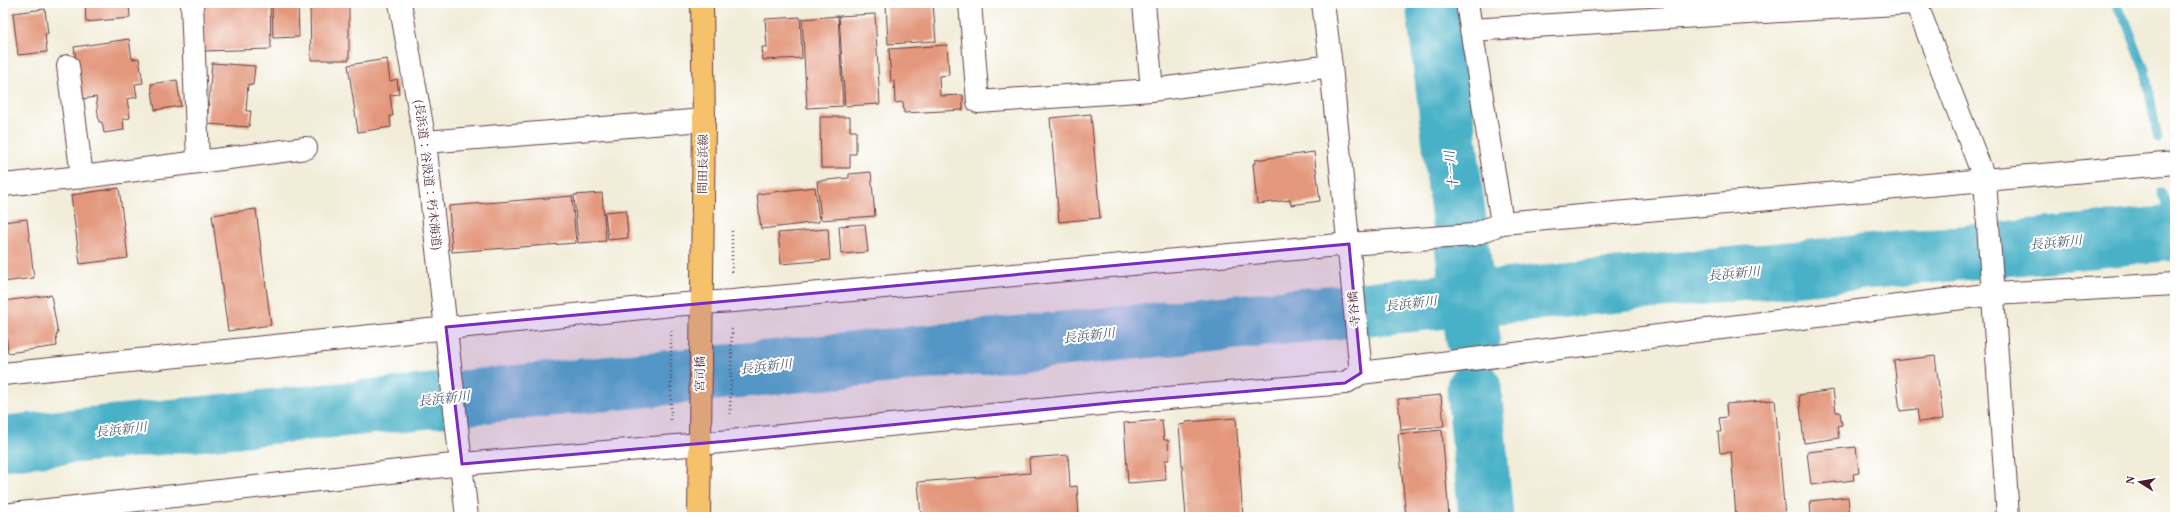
<svg xmlns="http://www.w3.org/2000/svg" width="2178" height="520" font-family="Vollkorn,'Noto Serif JP',serif">
	<style>
		.lines { fill: none; stroke-linecap: round; stroke-linejoin: round }
		.stream { stroke: #49b1c7; stroke-width: 9 }
		.river { stroke: #49b1c7; stroke-width: 55 }
		.building { fill: #e3977c }
		.minor-casing { stroke: #633e45; stroke-width: 24 }
		.major-casing { stroke: #633e45; stroke-width: 24 }
		.path { stroke: #633e45; stroke-width: 2.5; stroke-dasharray: 1 3; stroke-linecap: butt }
		.minor { stroke: #fff; stroke-width: 22 }
		.major { stroke: #f5c16b; stroke-width: 22 }
		.marked { fill: #7b2cbf; fill-opacity: 0.2; stroke: #7b2cbf; stroke-width: 3; stroke-linejoin: round }
		.labels { text-anchor: middle; dominant-baseline: central; stroke-width: 4; stroke-linejoin: round; paint-order: stroke }
		.street-label { font-size: 12px; fill: #4a1f2b; stroke: #fff }
		.water-label { font-size: 13px; font-style: italic; fill: #4a5969; stroke: #fff }
	</style>
	<rect width="100%" height="100%" fill="#fff"/>
	<filter id="ink" filterUnits="userSpaceOnUse"><feTurbulence type="fractalNoise" baseFrequency=".025" numOctaves="2"/><feDisplacementMap in="SourceGraphic" scale="8" xChannelSelector="R" yChannelSelector="G"/><feConvolveMatrix kernelMatrix="1 2 1 2 8 2 1 2 1" color-interpolation-filters="sRGB"/></filter>
	<filter id="wash" filterUnits="userSpaceOnUse"><feTurbulence type="fractalNoise" baseFrequency=".012" numOctaves="4" result="noise"/><feDisplacementMap in="SourceGraphic" scale="16" xChannelSelector="R" yChannelSelector="G"/><feGaussianBlur stdDeviation="0.9" result="paint"/><feColorMatrix in="noise" values="0 0 0 0 0 0 0 0 0 0 0 0 0 0 0 0 0 1.4 0 .05"/><feComposite in="paint" operator="in"/></filter>
	<g filter="url(#wash)">
		<rect width="100%" height="100%" fill="#f2edd9"/>
		<g class="lines">
			<path class="stream" d="M2115 3 2126 22 2145 70 2158 139
				M2161 192 2175 224"/>
			<path class="river" d="M1433 3 1473 338
				M1474 388 1486 517
				M3 443 1469 299 2175 233"/>
		</g>
		<g id="blocks">
			<path class="building" d="M85 3H129L130 18 86 22Z
				M202 3H270L271 49 204 51Z
				M272 3H298L299 37 273 38Z
				M310 3H349V60H311Z
				M886 3H933L936 41 888 44Z
				M45 9 48 34H45L47 52 18 55 13 13Z
				M875 14 880 104 845 106 839 16Z
				M838 16 843 106 807 108 802 19Z
				M800 17 802 58 763 60 762 47H767L765 19Z
				M129 39 132 59 139 58 143 83 135 84 137 97 127 99 130 118 123 119 124 130 104 133 102 122H99L96 97 82 99 74 47Z
				M947 45 949 75 939 76 940 96 963 95V110L904 113 903 102 895 103 894 81 891 82 889 49Z
				M387 59 390 81 397 79 399 94 390 95 393 116H390L391 127 358 132 348 65Z
				M212 63 255 66 253 85 248 84 246 111H251L249 127 207 124Z
				M177 80 181 106 155 110 151 84Z
				M1091 114 1100 218 1059 222 1050 118Z
				M820 117H850V131H856V154H850V168H821Z
				M1314 152 1320 201 1291 205 1290 200 1257 204 1253 164 1255 163V160Z
				M871 172 875 216 821 220 817 181 849 178V174Z
				M815 187 819 222 761 229 757 194Z
				M119 188 128 258 80 264 71 195Z
				M602 193 606 241 578 243 574 195Z
				M572 196 576 243 452 252 449 206Z
				M256 209 271 325 228 331 212 215Z
				M626 210 628 238 608 240 605 212Z
				M27 219 34 278 3 282V222Z
				M865 224 868 252 841 254 839 226Z
				M828 229 830 260 781 264 778 233Z
				M51 295 58 334 56 335 57 346 8 353 3 301Z
				M1935 356 1943 419 1919 422 1917 409 1900 411 1894 361Z
				M1833 390 1836 412H1840L1842 425 1837 426 1839 438 1804 443 1799 395Z
				M1441 395 1444 426 1401 430 1398 399Z
				M1775 400 1785 517H1736L1731 452 1720 453 1718 432H1721L1719 418 1727 417 1726 404Z
				M1236 418 1243 517H1186L1179 425 1186 424V422Z
				M1162 420 1164 440H1168L1169 460H1165L1166 480 1128 483 1124 423Z
				M1442 430 1449 517H1406L1398 434Z
				M1856 447 1859 473 1853 474 1854 480 1811 485 1807 452Z
				M1068 455 1070 487 1077 486 1079 517H921L918 482 1030 473 1029 458Z
				M1848 497 1850 517H1811L1810 501Z"/>
		</g>
	</g>
	<g filter="url(#ink)">
		<use href="#blocks" fill-opacity="0" stroke="#633e45" stroke-width="1"/>
		<g class="lines">
			<defs>
				<path id="minor" d="M192 3 198 161
					M400 3 425 142 467 517
					M970 3 978 102 1152 90 1331 66
					M1144 3 1152 90
					M1323 3 1331 66 1361 373
					M1467 3 1502 223
					M1916 3 1985 180 2008 517
					M1471 30 1913 3
					M68 66 82 177
					M425 142 704 120
					M3 185 82 177 306 148
					M3 374 671 305 733 301 1349 244 1473 235 1502 223 2175 163
					M3 515 462 464 700 444 1120 402 1345 383 1361 373 1994 294 2175 284"/>
				<path id="major" d="M699 517 704 120 702 3"/>
			</defs>
			<use href="#minor" class="minor-casing"/>
			<use href="#major" class="major-casing"/>
			<path class="path" d="M732 231V274
				M730 414 732 327
				M671 420V331"/>
			<use href="#minor" class="minor"/>
			<use href="#major" class="major"/>
		</g>
	</g>
	<path class="marked" d="M1349 244 1361 373 1345 383 1120 402 729 441 462 464 446 327Z"/>
	<g class="labels">
		<g class="street-label">
			<text transform="translate(704 164) rotate(-89)">間田長浜線</text>
			<text transform="translate(427 175) rotate(83)">(長浜道：谷汲道：朽木海道)</text>
			<text transform="translate(1355 309) rotate(-95)">寺谷橋</text>
			<text transform="translate(701 374) rotate(-89)">宮司橋</text>
		</g>
		<g class="water-label">
			<text transform="translate(1453 170) rotate(-97)">十一川</text>
			<text transform="translate(2056 244) rotate(-5)">長浜新川</text>
			<text transform="translate(1734 275) rotate(-5)">長浜新川</text>
			<text transform="translate(1411 305) rotate(-6)">長浜新川</text>
			<text transform="translate(1089 337) rotate(-6)">長浜新川</text>
			<text transform="translate(766 368) rotate(-6)">長浜新川</text>
			<text transform="translate(444 400) rotate(-6)">長浜新川</text>
			<text transform="translate(121 431) rotate(-6)">長浜新川</text>
		</g>
	</g>
	<rect width="2178" height="520" fill="none" stroke="#fff" stroke-width="16"/>
	<g transform="translate(2140 482) rotate(281)" stroke="#ffffff" stroke-width="3" paint-order="stroke">
	<path d="M0-3L7 15L0 10L-7 15Z" fill="#4a1f2b"/>
	<text y="-6" font-size="11" font-weight="bold" text-anchor="middle" fill="#4a1f2b">N</text>
	</g>
</svg>
